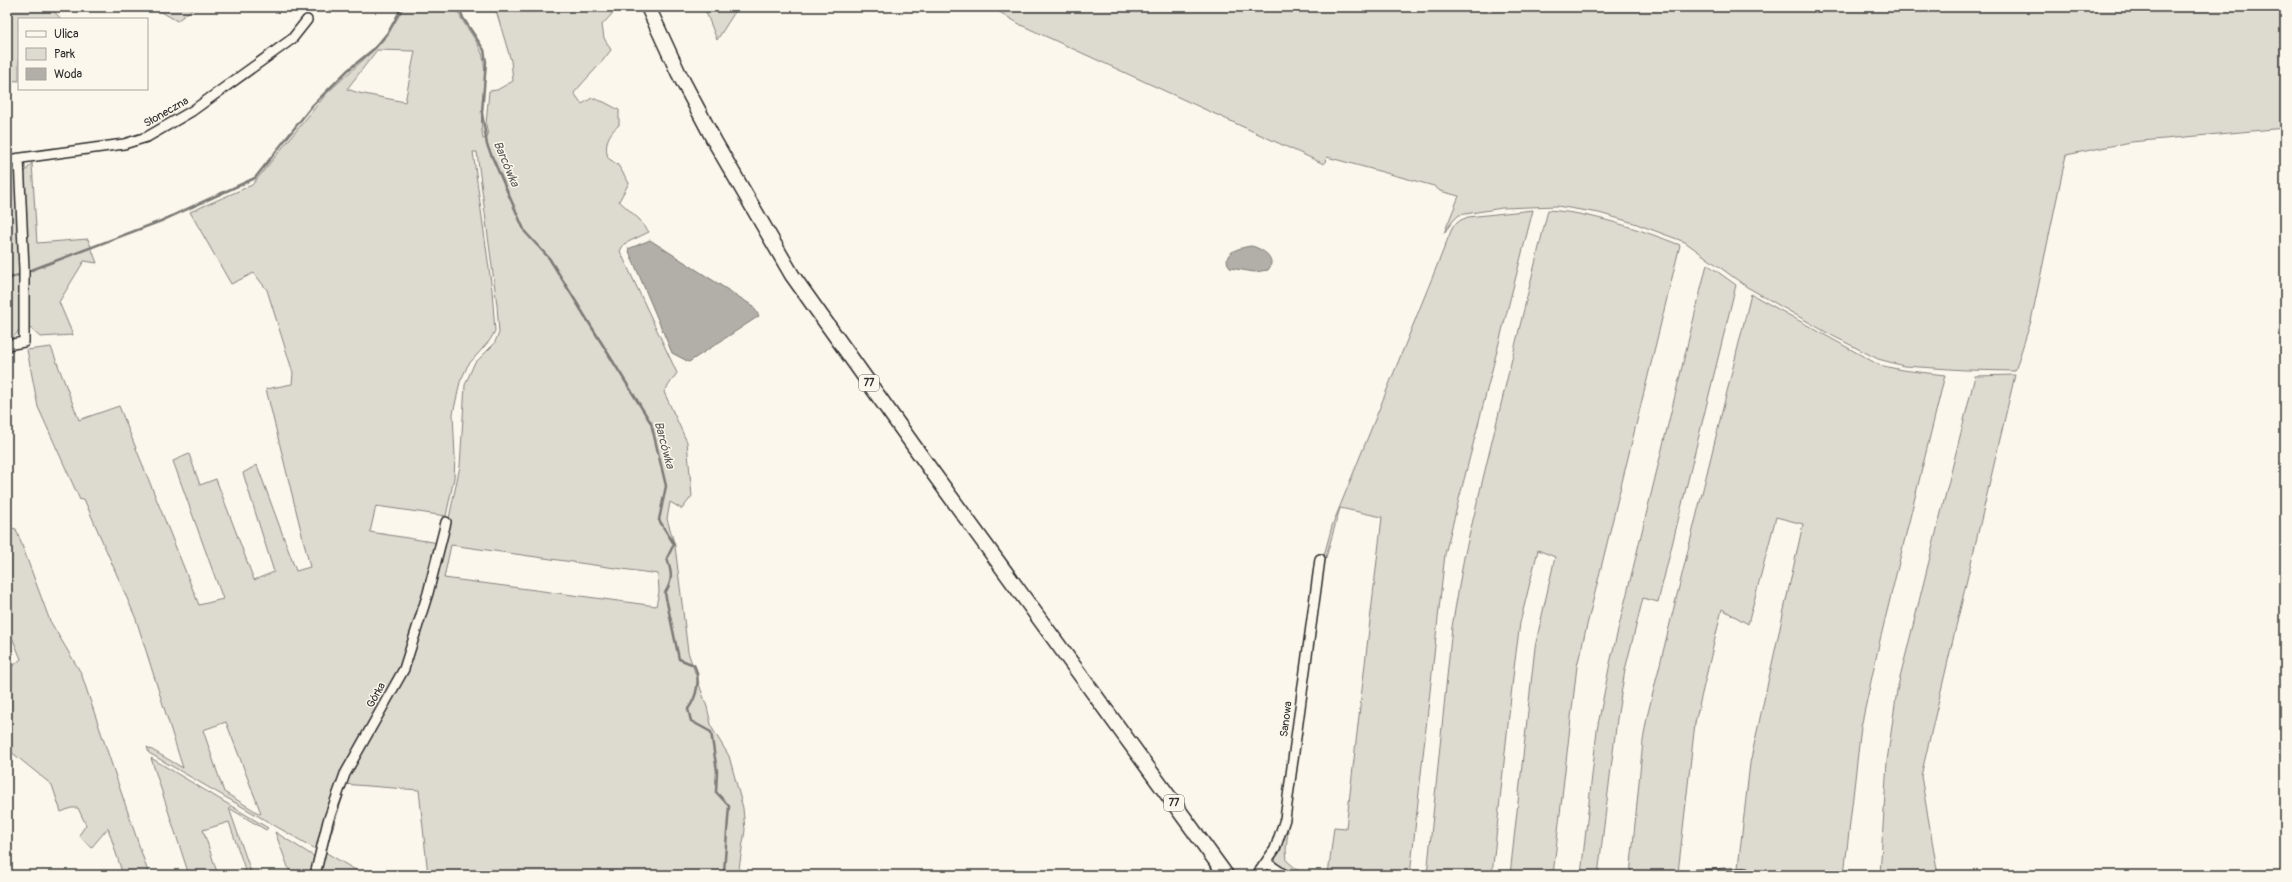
<svg xmlns="http://www.w3.org/2000/svg" width="2292" height="882" font-family="Pangolin,sans-serif">
	<style>
		.green { fill: #dddad0; stroke: #84827e; fill-rule: evenodd }
		.water { fill: #b1afa7; stroke: #7b7a75 }
		.lines { fill: none; stroke-linecap: round; stroke-linejoin: round }
		.stream { stroke: #7b7a75; stroke-width: 2.5 }
		.street-casing { stroke: #2b2b2b; stroke-width: 12 }
		.primary-casing { stroke: #2b2b2b; stroke-width: 17 }
		.street { stroke: #fbf7ec; stroke-width: 9 }
		.primary { stroke: #fbf7ec; stroke-width: 14 }
		.labels { text-anchor: middle; dominant-baseline: central; stroke-width: 3; stroke-linejoin: round; paint-order: stroke }
		.shield { fill: #fbf7ec; stroke: #696865; stroke-width: 1 }
		.shield-label { font-size: 10px; font-weight: bold; fill: #2b2b2b }
		.street-label { font-size: 11px; fill: #2b2b2b; stroke: #fbf7ec }
		.water-label { font-size: 12px; font-style: italic; fill: #5a5956; stroke: #fbf7ec }
	</style>
	<rect width="100%" height="100%" fill="#fbf7ec"/>
	<filter id="ink" filterUnits="userSpaceOnUse"><feTurbulence type="fractalNoise" baseFrequency=".025" numOctaves="2"/><feDisplacementMap in="SourceGraphic" scale="8" xChannelSelector="R" yChannelSelector="G"/><feConvolveMatrix kernelMatrix="1 2 1 2 8 2 1 2 1" color-interpolation-filters="sRGB"/></filter>
	<g filter="url(#ink)">
		<path class="green" d="M7 7H50L61 19H19V81L7 80Z
			M153 7H195L177 21Z
			M404 7H456C462 26 482 42 484 62 487 88 478 113 483 139L488 137 486 124 489 91 497 90 513 81 511 61 495 7H612V14L602 25 604 38 611 50C600 66 586 78 574 93L582 104 592 98 604 102 619 110V125C608 134 604 144 608 158L618 165 629 183 619 201 639 219 649 232 624 244 620 251 677 373 664 392 687 442 692 496 682 509 670 502 667 519 675 546 688 652 707 707 712 728 729 756 743 808 745 830 738 875H428L419 790 343 784 317 850 149 753 147 747 183 768 136 619 84 499 80 500 38 407 27 350 51 347 79 420 119 406 199 605 223 599 173 461 189 454 200 485 216 479 254 580 274 572 243 473 257 465 296 571 310 567 266 389 292 384 293 373 267 290 254 273 231 284 190 212 252 185 327 93 375 49 387 36ZM377 50 415 51 405 102 359 93 347 89ZM473 152H477L497 305 499 333 494 344 474 364 465 385 460 466 439 566 388 705 439 543 370 532 376 506 446 516 454 478 455 457 453 414 460 382 468 365 490 340 495 331 492 290ZM451 545 658 574 659 592 656 606 444 578ZM226 722 261 813 260 814 224 792 203 730Z
			M704 7H738L717 40Z
			M991 7H2285V128L2131 142 2066 155 2031 321 2015 371 1965 370 1904 366 1878 359 1831 335 1747 287 1685 242 1634 223 1599 213 1557 206 1502 208 1459 215 1452 222 1444 233 1459 196 1440 191 1434 186 1327 157 1324 164 1021 25Z
			M32 163 37 243 88 239 97 263 84 261 59 302 73 335 40 337 29 327 24 173Z
			M7 164 14 168 16 176 21 307C20 319 22 337 7 340Z
			M1533 210 1445 554 1410 875H1328L1334 827 1346 828 1382 517 1340 508 1321 575 1319 574 1332 526 1453 226 1461 220 1468 217Z
			M1548 210C1592 213 1639 229 1680 245L1577 666 1553 875H1510L1535 647 1555 557 1538 550 1520 623 1514 668 1492 875H1427L1452 627 1464 557Z
			M1707 264 1736 285 1658 602 1643 598 1625 670 1617 719 1598 875H1581L1597 730 1610 663Z
			M1751 294 1879 365 1902 370 1945 375 1880 640 1861 727 1844 875H1762L1738 868 1750 763 1803 524 1776 517 1748 624 1722 609 1695 723 1678 873 1630 875 1643 741 1647 717Z
			M2015 375 1921 776 1938 875H1880L1887 761 1897 690 1975 376Z
			M7 527 16 529 50 621 81 673 149 875H123L108 828 91 848 79 835 86 825 78 808H71L61 812 52 785 10 751 7 754V671L21 659 7 625Z
			M151 758 268 828 266 830 229 808 252 875H247L229 822 203 830 218 875H189Z
			M339 794 343 796 325 852 364 875H317L323 863 324 843Z
			M1288 829 1286 850 1287 861 1299 871 1321 875H1294L1276 865 1275 856Z
			M275 832 315 857 316 860 313 875H291Z"/>
		<path class="water" d="M650 240 753 306 759 316 689 362 672 353 628 249Z
			M1251 246C1261 248 1278 258 1268 270L1254 272 1230 268C1220 253 1238 248 1251 246Z"/>
		<g class="lines">
			<path class="stream" d="M459 7 463 18 484 50 486 62 482 113 487 145 525 232 549 258 651 423 666 486 659 520 674 544 667 558C672 573 673 580 665 593L679 659 694 665C701 678 697 697 688 709L691 721 711 732 717 771 716 792 729 806 724 872 727 875
				M26 272 161 221 255 178 312 106 348 70 375 48 389 31 402 7
				M7 279 22 274"/>
			<defs>
				<path id="street" d="M7 160 124 144 147 137 192 111 292 39 307 20
					M7 345 24 342V269L19 159
					M1267 863 1285 875
					M315 875 328 821 345 774 404 669 428 593 446 522
					M1257 875 1275 849 1285 819 1320 559
					M1692 875 1745 873"/>
				<path id="primary" d="M648 7 678 72 715 142 792 275 931 470 1226 875"/>
			</defs>
			<use href="#street" class="street-casing"/>
			<use href="#primary" class="primary-casing"/>
			<use href="#street" class="street"/>
			<use href="#primary" class="primary"/>
		</g>
	</g>
	<g class="labels">
		<g class="shield">
			<rect x="859" y="375" width="20" height="16" rx="3"/>
			<rect x="1164" y="795" width="20" height="16" rx="3"/>
		</g>
		<g class="shield-label">
			<text x="869" y="383">77</text>
			<text x="1174" y="803">77</text>
		</g>
		<g class="street-label">
			<text transform="translate(166 112) rotate(-30)">Słoneczna</text>
			<text transform="translate(376 695) rotate(-61)">Górka</text>
			<text transform="translate(1286 719) rotate(-83)">Sanowa</text>
		</g>
		<g class="water-label">
			<text transform="translate(506 164) rotate(67)">Barcówka</text>
			<text transform="translate(664 445) rotate(75)">Barcówka</text>
		</g>
	</g>
	<rect width="2292" height="882" fill="none" stroke="#fbf7ec" stroke-width="24"/>
	<rect x="12" y="12" width="2268" height="858" fill="none" stroke="#2b2b2b" stroke-width="1.5" filter="url(#ink)"/>
	<rect x="18" y="18" width="130" height="72" fill="#fbf7ec" stroke="#a8a59f"/>
	<rect x="26" y="31" width="20" height="6" fill="#fbf7ec" stroke="#a8a59f"/>
	<text x="54" y="38" font-size="12" fill="#2b2b2b">Ulica</text>
	<rect x="26" y="48" width="20" height="12" fill="#dddad0" stroke="#a8a59f"/>
	<text x="54" y="58" font-size="12" fill="#2b2b2b">Park</text>
	<rect x="26" y="68" width="20" height="12" fill="#b1afa7" stroke="#a8a59f"/>
	<text x="54" y="78" font-size="12" fill="#2b2b2b">Woda</text>
</svg>
